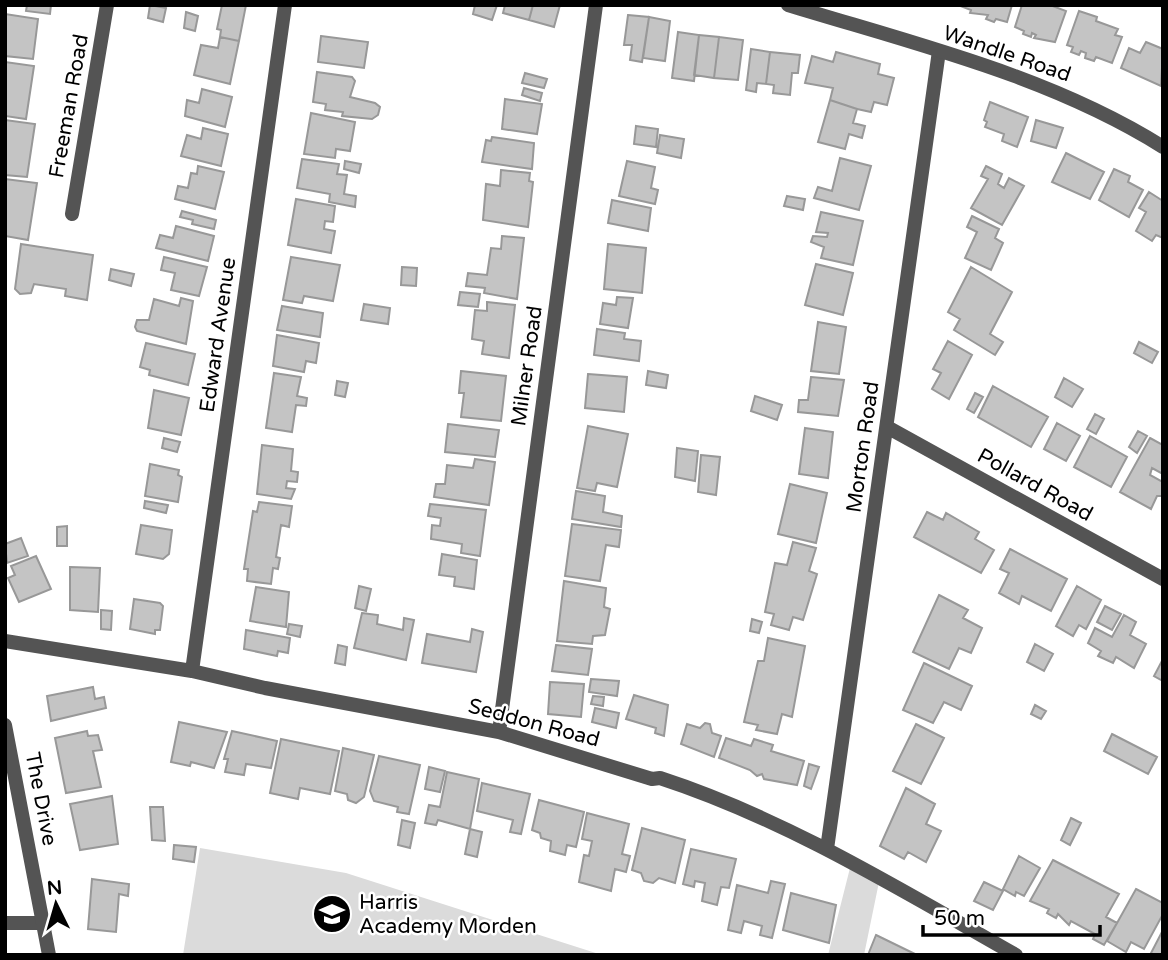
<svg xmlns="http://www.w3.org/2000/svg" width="1168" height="960" font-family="'Varela Round',sans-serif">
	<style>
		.green { fill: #dbdbdb }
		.building { fill: #c4c4c4; stroke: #989898; stroke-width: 2 }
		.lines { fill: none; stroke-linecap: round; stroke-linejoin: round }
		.minor { stroke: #545454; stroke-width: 14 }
		.tertiary { stroke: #545454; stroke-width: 14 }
		.labels { text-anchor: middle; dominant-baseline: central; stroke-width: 5; stroke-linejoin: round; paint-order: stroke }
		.street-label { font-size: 21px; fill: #000; stroke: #fff }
		.poi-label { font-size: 21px; fill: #000; stroke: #fff; text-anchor: start }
	</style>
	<rect width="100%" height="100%" fill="#fff"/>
	<path class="green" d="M200 848 346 873 602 955H183Z
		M850 868 879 882 864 955H828Z"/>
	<path class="building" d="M27 5H51L50 14 26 11Z
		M150 5 166 8 163 22 148 18Z
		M222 5H246L239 41 220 37 221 30 217 29Z
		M475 5H497L492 20 473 14Z
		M505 5H533L529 20 503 13Z
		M533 5H560L554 27 529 20Z
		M958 5H1012L1007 22 996 19 994 22 986 19 988 15 970 13 971 10Z
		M1022 5H1050L1066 11 1055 42 1034 38 1036 35 1032 33 1031 37 1023 34 1024 31 1015 27Z
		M1079 11 1097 17 1096 21 1118 29 1115 35 1122 37 1112 63 1096 57 1094 61 1085 58 1086 53 1081 51 1079 55 1071 52 1073 47 1067 45Z
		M186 12 198 16 195 31 184 28Z
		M5 14 38 19 33 59 5 56Z
		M628 15 649 17 642 62 630 60 632 45H624Z
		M649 17 670 21 665 61 643 58Z
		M678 32 699 35 694 81 672 78Z
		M699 35 719 37 714 78 694 75Z
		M321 36 368 42 364 68 318 62Z
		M220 37 239 41 230 84 194 75 201 45 218 48Z
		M719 37 743 40 738 80 714 78Z
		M1146 42 1163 49 1161 86 1121 68 1129 48 1140 53Z
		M751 49 770 52 766 84 757 83 756 92 746 90Z
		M770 52 800 55 798 73H792L790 95 773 93 774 85 766 84Z
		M836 52 880 64 878 74 894 78 887 105 874 102 871 112 857 109 830 100 833 88 805 83 812 56 833 62Z
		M5 62 34 66 26 119 5 116Z
		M317 72 352 77 355 81 350 97 375 103 380 107 378 115 372 119 342 116 343 112 325 110 326 104 313 102Z
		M525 73 547 79 544 88 522 83Z
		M524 88 542 93 540 101 522 95Z
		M202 89 232 97 225 127 185 116 187 100 199 103Z
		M505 99 542 104 537 134 502 129Z
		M830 100 857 109 853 123 865 126 862 138 849 134 845 149 818 142Z
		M990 102 1028 117 1017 147 1002 141 1004 134 985 127 987 122 984 120Z
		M311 113 355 122 350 151 336 149 335 158 304 154Z
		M5 120 35 124 27 177 5 175Z
		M1036 120 1063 128 1056 148 1031 141Z
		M636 126 658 129 656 147 634 144Z
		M203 128 228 134 221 166 181 156 187 135 201 139Z
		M660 135 684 139 681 158 657 153Z
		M492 137 534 143 532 169 482 162 486 140 491 141Z
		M1066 153 1104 172 1090 199 1052 182Z
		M840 158 871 166 859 210 814 198 818 187 832 191Z
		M302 159 339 164 337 174 347 175 344 194 356 196 355 207 329 202 330 194 297 188Z
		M345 161 361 164 359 173 344 169Z
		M627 161 655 167 651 188 658 190 655 204 619 196Z
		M198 166 224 172 215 209 175 199 178 186 188 188 191 173 197 174Z
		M986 166 1002 174 998 184 1004 188 1009 178 1024 186 1002 225 971 208 988 179 981 176Z
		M1114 169 1130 176 1128 182 1143 190 1129 217 1099 200Z
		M501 170 530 173 529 181 533 182 528 227 483 220 486 184 500 186Z
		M5 179 37 183 28 240 5 236Z
		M1149 192 1163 201V238L1156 235 1152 241 1136 231 1146 212 1139 208Z
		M787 196 805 199 803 210 784 206Z
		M296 199 335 206 333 222 325 221 324 229 335 231 331 253 288 245Z
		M612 200 651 208 648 231 608 223Z
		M182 211 216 220 214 229 192 224 193 220 180 217Z
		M821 212 863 221 853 265 821 258 824 247 811 242 813 236 827 237 828 233 816 232Z
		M972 216 999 229 995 238 1003 243 991 270 965 258 977 232 967 227Z
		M176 226 214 236 208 261 156 248 160 235 173 238Z
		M502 236 524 238 517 299 484 293 485 288 466 286 468 273 487 275 491 248 501 249Z
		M21 244 93 255 87 300 65 296 66 289 34 284 31 293 20 294 15 289Z
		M608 244 646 248 642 293 604 289Z
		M164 257 207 267 199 296 171 290 175 273 161 270Z
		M291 257 340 265 333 301 304 296 302 303 283 300Z
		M816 264 853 273 843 315 805 305Z
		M402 267 417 268 416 286 401 285Z
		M971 267 1012 292 990 334 1003 342 995 355 954 330 960 319 948 312Z
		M111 269 134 274 131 286 109 280Z
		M460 292 480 294 478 307 458 305Z
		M617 297 633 298 628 328 600 324 603 303 616 305Z
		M181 298 193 301 186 344 137 331 135 327 137 320H149L154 299 179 306Z
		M487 302 515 305 509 358 482 354 484 341 472 339 475 310 487 311Z
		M364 304 390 308 388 324 361 320Z
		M282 306 323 313 320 337 277 330Z
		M818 322 846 327 839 374 811 371Z
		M597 329 625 333 624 339 641 341 639 361 594 355Z
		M277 335 319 343 316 363 306 361 304 372 273 366Z
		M948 341 972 355 949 399 932 389 941 373 933 369Z
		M1139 342 1158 352 1152 363 1134 353Z
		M146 343 195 354 188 385 149 375 150 370 140 367Z
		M461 371 506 376 501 421 461 417 464 393H459Z
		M648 371 668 375 666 388 646 385Z
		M274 373 301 377 297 396 307 398 306 406 296 405 292 432 266 428Z
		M588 374 627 377 624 412 585 408Z
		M811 377 844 380 838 416 798 412 799 400H808Z
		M1064 378 1083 389 1072 407 1055 397Z
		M337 381 348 383 345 397 335 395Z
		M993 386 1048 417 1031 447 978 417Z
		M154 390 189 398 181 435 148 428Z
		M975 393 983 397 974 413 967 409Z
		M755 396 782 405 777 420 751 411Z
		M1095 414 1104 419 1096 434 1087 429Z
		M1057 423 1080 436 1066 461 1044 449Z
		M448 424 499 430 495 457 445 452Z
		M588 426 628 434 617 487 597 483 595 491 577 488Z
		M805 428 833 432 828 478 799 474Z
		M1138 431 1147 436 1137 453 1129 447Z
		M1090 436 1127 457 1111 487 1074 467Z
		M164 438 180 442 177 452 162 448Z
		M1150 438 1163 445V474L1152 468 1150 475 1163 482V496H1157L1151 509 1120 492Z
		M262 445 293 449 291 471 298 472 297 482 287 481 286 488 295 489 291 499 257 494Z
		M677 448 698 451 695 481 675 477Z
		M701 455 720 457 716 495 698 492Z
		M475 459 495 462 489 505 434 497 436 484H445L447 465 473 468Z
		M150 464 179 470 178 475 182 477 178 502 145 496Z
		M790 484 827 493 816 543 778 534Z
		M576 491 605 496 603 512 622 516 621 527 572 519Z
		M145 501 168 505 166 513 144 508Z
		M259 502 292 506 289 527 281 525 276 557 280 558 278 569 273 568 271 584 247 581 248 569H244L253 511 257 512Z
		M430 504 486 510 480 556 461 553 462 544 431 539 432 525 440 526 441 518 428 516Z
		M927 512 943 520 946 513 979 532 975 539 994 550 981 573 914 537Z
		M572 524 621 530 619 547 606 545 600 581 565 576Z
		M141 525 172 530 169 554 163 559 136 554Z
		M67 526V546H57V527Z
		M21 538 28 556 7 563 5 544Z
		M793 542 816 548 809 571 817 574 803 620 793 617 789 630 771 625 774 614 765 612 775 563 787 565Z
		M1010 549 1067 579 1051 611 1022 596 1019 604 999 593 1009 573 1000 569Z
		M442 554 477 560 474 589 454 586 455 577 439 575Z
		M36 556 51 589 19 602 8 578 15 575 11 566Z
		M70 567 100 568 98 612 70 610Z
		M564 581 606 588 604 607 610 609 605 635 593 636 592 644 557 641Z
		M359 586 371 589 366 611 355 608Z
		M1077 586 1101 600 1086 629 1079 625 1073 636 1056 626Z
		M256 587 289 592 286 627 250 621Z
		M939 595 968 610 963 618 982 628 971 653 959 648 949 669 913 652Z
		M134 599 160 603 163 606 160 630H155V634L130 629Z
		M1105 606 1121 614 1112 630 1097 622Z
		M101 610 112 611 111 630 101 629Z
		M362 613 378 615 377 624 403 630 404 618 414 620 406 660 354 648Z
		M1124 615 1136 622 1130 635 1146 644 1134 668 1116 657 1113 663 1098 656 1101 651 1088 643 1095 628 1112 637Z
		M752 619 762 622 759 633 750 631Z
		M289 624 302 626 300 637 287 634Z
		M472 629 483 632 476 672 422 663 427 634 470 642Z
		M246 630 290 638 288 653 278 651 277 656 244 649Z
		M768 638 805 646 792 717 782 714 777 734 756 730 758 725 744 722 758 661H764Z
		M1035 644 1053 654 1044 671 1027 662Z
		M338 645 347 647 345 665 335 663Z
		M556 645 592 649 588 675 552 671Z
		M1163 659V681L1154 676Z
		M924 663 972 686 961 710 944 702 933 723 903 710Z
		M591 679 619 681 617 696 589 692Z
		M550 682 584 684 581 717 548 714Z
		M93 687 95 699 104 697 106 708 51 721 47 696Z
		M634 695 668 705 664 736 655 733 656 728 626 719Z
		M593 696 604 697 603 706 591 704Z
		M1035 705 1046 711 1041 719 1031 714Z
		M595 708 619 713 616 728 592 722Z
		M179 722 227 732 214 768 191 762 190 766 171 762Z
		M705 723 710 724 712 733 721 736 714 757 681 744 687 724 700 728Z
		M916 724 944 738 921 784 893 771Z
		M87 731 88 736 98 735 102 750 93 751 101 787 66 793 55 738Z
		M232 731 277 741 271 768 246 764 244 775 225 772 228 759H224Z
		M1112 734 1157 757 1148 774 1104 751Z
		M726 738 751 746 754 739 773 745 771 751 804 761 797 785 764 779 762 774 757 776 750 770 719 758Z
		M281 739 339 751 330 794 300 788 298 799 270 793Z
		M343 748 374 755 364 797 356 803 348 800 347 794 335 791Z
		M379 756 420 765 409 814 397 812 398 807 374 801 370 791Z
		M809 764 819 767 811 789 804 786Z
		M429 767 445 771 440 792 425 789Z
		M447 772 479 779 470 829 438 820 436 825 425 823 429 805 440 807Z
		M482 783 530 794 521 834 510 832 513 820 477 811Z
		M906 788 935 804 926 824 941 831 926 862 908 852 904 859 880 846Z
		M112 796 118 844 80 850 70 804Z
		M539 800 584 812 576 847 567 845 565 855 550 851 551 841 541 838 540 833 532 830Z
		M150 807H163L165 841 152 840Z
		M587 813 629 824 622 854 630 856 626 872 615 869 611 891 579 882 584 855 589 856 592 841 582 839Z
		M1071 818 1081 823 1070 845 1061 840Z
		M402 820 415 823 410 848 398 845Z
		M642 828 685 840 675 883 659 878 653 883 644 881 641 873 632 870Z
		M470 829 482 832 477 857 465 854Z
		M174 845 196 847 194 862 173 859Z
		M691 849 736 859 729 888 721 887 717 905 702 901 705 883 695 881 694 887 683 884Z
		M1019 856 1040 868 1024 896 1016 892 1015 896 1003 889Z
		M1053 860 1119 894 1106 917 1117 923 1104 945 1093 939 1095 934 1071 921 1069 925 1058 914 1056 918 1047 913 1049 909 1030 901Z
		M92 879 129 884 128 896 119 894 116 932 88 929Z
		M771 881 785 884 772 938 760 935 762 926 744 921 741 933 728 930 737 885 768 893Z
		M984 882 1003 891 993 910 974 901Z
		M1136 889 1163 903V914L1144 949 1131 942 1126 952 1107 941Z
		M791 893 836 905 829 943 783 930Z
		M1163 930V955H1150Z
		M876 935 917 955H868Z"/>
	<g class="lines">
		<path class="minor" d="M72 214 107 5
			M887 427 1163 579
			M5 641 192 671 265 688 499 732 652 779 660 778C786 819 901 890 1016 955
			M192 671 285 5
			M499 732 596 5
			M827 849 939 51
			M5 923H44"/>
		<path class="tertiary" d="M788 5C915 44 1050 76 1163 147
			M5 725 49 955"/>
	</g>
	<defs>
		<symbol id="school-disc" viewBox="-11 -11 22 22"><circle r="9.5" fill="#000" stroke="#fff"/><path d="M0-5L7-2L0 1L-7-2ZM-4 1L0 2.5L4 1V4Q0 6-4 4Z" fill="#fff"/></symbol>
	</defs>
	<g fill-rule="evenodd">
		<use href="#school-disc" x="310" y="892" width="44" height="44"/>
	</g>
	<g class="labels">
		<g class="street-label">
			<text transform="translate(1007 54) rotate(19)">Wandle Road</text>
			<text transform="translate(69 106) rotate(-80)">Freeman Road</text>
			<text transform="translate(218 335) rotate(-82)">Edward Avenue</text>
			<text transform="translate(527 366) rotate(-82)">Milner Road</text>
			<text transform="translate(863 447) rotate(-82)">Morton Road</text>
			<text transform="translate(1035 485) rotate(29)">Pollard Road</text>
			<text transform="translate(534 723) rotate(15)">Seddon Road</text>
			<text transform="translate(41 799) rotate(79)">The Drive</text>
		</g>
		<g class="poi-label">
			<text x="359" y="902">Harris<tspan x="359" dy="24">Academy Morden</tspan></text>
		</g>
	</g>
	<rect width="1168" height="960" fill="none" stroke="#000000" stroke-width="14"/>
	<g transform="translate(56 904) rotate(355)" stroke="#ffffff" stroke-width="5" paint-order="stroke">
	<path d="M0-5L12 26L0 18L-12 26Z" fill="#000000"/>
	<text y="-10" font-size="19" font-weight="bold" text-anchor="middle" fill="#000000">N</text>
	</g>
	<path d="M923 925v10h177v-10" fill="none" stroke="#000000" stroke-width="3.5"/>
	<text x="934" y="925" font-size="21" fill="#000000" stroke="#ffffff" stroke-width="5" paint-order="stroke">50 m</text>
</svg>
